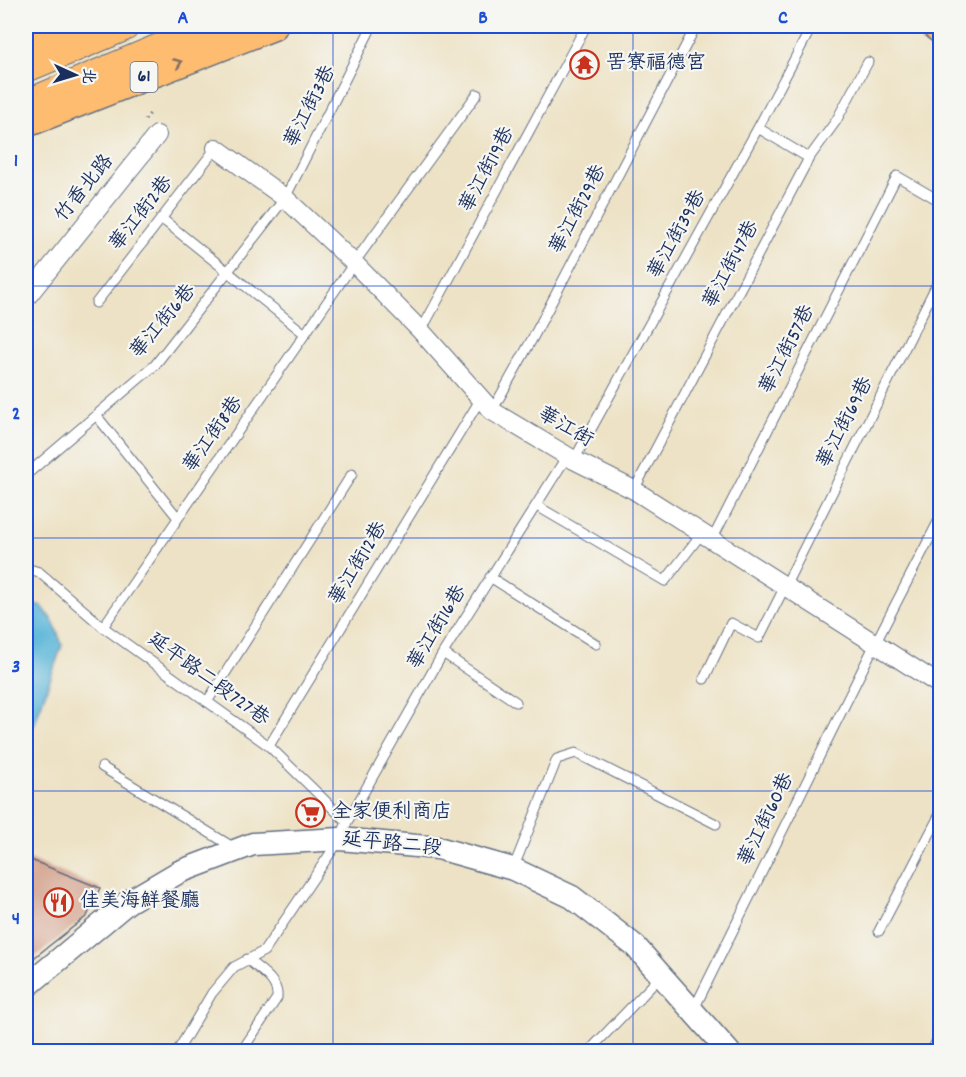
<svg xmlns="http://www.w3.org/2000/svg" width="966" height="1077" font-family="Dekko,'LXGW WenKai TC',sans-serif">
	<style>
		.water { fill: #5bb6d9; stroke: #3b729c; stroke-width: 1.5 }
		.building { fill: #d09a83 }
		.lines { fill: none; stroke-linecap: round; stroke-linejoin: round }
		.service-casing { stroke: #646e82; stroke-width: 11 }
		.minor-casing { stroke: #646e82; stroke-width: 20 }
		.tertiary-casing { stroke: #646e82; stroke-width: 25 }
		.primary-casing { stroke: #646e82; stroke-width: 31 }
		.trunk-casing { stroke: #646e82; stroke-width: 32 }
		.path { stroke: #646e82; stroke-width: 3; stroke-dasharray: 1.5 4.5; stroke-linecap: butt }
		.service { stroke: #fff; stroke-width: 9 }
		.minor { stroke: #fff; stroke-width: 18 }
		.tertiary { stroke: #fff; stroke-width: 22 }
		.primary { stroke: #fdbc6f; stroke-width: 28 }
		.trunk { stroke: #fdbc6f; stroke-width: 30 }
		.oneway { stroke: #816e66 }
		.grid { fill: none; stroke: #1d4ed8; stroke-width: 1.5; stroke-opacity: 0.55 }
		.labels { text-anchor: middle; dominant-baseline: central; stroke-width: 4.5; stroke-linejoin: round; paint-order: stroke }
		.shield { fill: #f6f6f2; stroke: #5d6b8a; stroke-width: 1.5 }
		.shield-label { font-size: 18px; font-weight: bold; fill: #1b2f5e }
		.poi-label { font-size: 20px; fill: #1b2f5e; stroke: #f6f6f2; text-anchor: start }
		.street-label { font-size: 20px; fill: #1b2f5e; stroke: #f6f6f2 }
		.neatline { fill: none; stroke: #1d4ed8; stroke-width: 2 }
		.grid-label { font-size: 20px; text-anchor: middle; font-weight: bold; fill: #1d4ed8 }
	</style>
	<rect width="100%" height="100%" fill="#f6f6f2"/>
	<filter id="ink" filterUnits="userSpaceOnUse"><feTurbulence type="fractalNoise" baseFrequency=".0167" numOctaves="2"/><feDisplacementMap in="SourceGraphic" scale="12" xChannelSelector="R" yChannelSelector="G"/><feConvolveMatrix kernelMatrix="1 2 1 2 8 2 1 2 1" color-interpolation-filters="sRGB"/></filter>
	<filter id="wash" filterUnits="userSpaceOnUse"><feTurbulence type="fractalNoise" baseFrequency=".008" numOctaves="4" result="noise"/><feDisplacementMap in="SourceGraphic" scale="24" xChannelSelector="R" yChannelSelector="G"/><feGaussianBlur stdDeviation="1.35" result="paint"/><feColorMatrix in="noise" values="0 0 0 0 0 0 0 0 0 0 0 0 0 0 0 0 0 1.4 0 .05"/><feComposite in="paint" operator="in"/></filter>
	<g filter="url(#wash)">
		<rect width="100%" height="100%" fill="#ede2c5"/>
		<path class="water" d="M28 605 42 606 54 623 62 645 34 725 26 729V608Z"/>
		<g id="blocks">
			<path class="building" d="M26 858 100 888 87 916 26 964Z"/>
		</g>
	</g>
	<g filter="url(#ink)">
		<use href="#blocks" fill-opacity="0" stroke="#646e82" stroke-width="1.5"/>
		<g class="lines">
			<defs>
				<path id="service" d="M758 128 809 158
					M161 218 305 334
					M96 303 216 148
					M421 331 586 26
					M492 411 536 332 696 26
					M96 415 178 518
					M574 460 758 128 812 26
					M26 475 155 365 285 198 369 32
					M634 490 809 158 836 121 868 62
					M537 506 665 581 702 533
					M712 540 897 176 940 201
					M26 568 39 572 103 627 269 746 347 822 340 839 264 951 234 967 212 993 177 1052
					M490 577 596 644
					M103 627 354 263 477 94
					M443 653 516 702
					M704 679 731 623 759 638 940 278
					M207 702 352 474
					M269 746 480 400
					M102 767 236 849
					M347 822 443 653 567 456
					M513 869 557 759 576 753 716 824
					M879 931 940 814
					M694 1009 875 644 940 518
					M241 1052 277 998C279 980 259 970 247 959
					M588 1052 661 976
					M931 1052 940 1035"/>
				<path id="minor" d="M216 148 285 198 354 263 421 331 492 411 574 460 634 490 940 685
					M26 298 157 135"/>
				<path id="tertiary" d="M26 987 128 902 179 872 253 844 340 839 438 848 513 869 572 897 635 946 729 1052"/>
				<path id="primary" d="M936 26 940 29
					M26 45 72 26
					M26 123 273 26"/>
				<path id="trunk" d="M26 67 124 26
					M26 105 214 26"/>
			</defs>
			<use href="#service" class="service-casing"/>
			<use href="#minor" class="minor-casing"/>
			<use href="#tertiary" class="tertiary-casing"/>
			<use href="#primary" class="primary-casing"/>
			<use href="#trunk" class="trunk-casing"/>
			<path class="path" d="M145 120 151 112"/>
			<use href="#service" class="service"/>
			<use href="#minor" class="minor"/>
			<use href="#tertiary" class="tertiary"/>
			<use href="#primary" class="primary"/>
			<use href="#trunk" class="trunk"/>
		</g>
		<defs><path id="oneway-chevron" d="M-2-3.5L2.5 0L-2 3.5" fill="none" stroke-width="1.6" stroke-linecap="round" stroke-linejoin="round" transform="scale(1.5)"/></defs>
		<use class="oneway" href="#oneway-chevron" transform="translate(178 63) rotate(-22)"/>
	</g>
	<path class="grid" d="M333 26V1052M633 26V1052M26 286H940M26 538H940M26 791H940"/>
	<defs>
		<symbol id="temple-ring" viewBox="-11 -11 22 22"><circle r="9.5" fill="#f6f6f2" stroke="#c8321e" stroke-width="1.5"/><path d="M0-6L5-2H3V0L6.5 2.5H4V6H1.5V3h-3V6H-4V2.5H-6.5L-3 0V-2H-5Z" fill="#c8321e"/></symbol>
		<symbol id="supermarket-ring" viewBox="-11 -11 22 22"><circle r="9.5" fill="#f6f6f2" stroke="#c8321e" stroke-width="1.5"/><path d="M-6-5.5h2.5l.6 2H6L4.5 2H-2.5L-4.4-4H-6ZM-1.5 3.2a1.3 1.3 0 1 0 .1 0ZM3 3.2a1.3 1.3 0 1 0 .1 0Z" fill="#c8321e"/></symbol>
		<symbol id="restaurant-ring" viewBox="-11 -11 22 22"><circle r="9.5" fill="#f6f6f2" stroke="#c8321e" stroke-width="1.5"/><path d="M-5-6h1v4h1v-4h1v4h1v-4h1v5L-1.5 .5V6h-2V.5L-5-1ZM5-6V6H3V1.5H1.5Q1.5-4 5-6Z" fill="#c8321e"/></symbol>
	</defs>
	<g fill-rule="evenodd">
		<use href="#temple-ring" x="568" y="48" width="33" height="33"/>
		<use href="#supermarket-ring" x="294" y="796" width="33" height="33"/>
		<use href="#restaurant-ring" x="42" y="886" width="33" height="33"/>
	</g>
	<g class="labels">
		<rect class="shield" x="130.5" y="62" width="27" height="30" rx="4.5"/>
		<g class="shield-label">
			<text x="144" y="77">61</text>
		</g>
		<g class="poi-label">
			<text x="606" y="64">罟寮福德宮</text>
			<text x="332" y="813">全家便利商店</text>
			<text x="80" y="902">佳美海鮮餐廳</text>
		</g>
		<g class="street-label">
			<text transform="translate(311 107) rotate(-63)">華江街3巷</text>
			<text transform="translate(488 170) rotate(-62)">華江街19巷</text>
			<text transform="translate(85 189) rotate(-51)">竹香北路</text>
			<text transform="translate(579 210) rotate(-62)">華江街29巷</text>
			<text transform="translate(142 214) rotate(-52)">華江街2巷</text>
			<text transform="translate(678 235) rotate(-61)">華江街39巷</text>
			<text transform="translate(732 265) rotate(-62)">華江街47巷</text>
			<text transform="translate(164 322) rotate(-50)">華江街6巷</text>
			<text transform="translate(788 350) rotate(-63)">華江街57巷</text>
			<text transform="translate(846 423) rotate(-63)">華江街69巷</text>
			<text transform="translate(565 428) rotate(30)">華江街</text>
			<text transform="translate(214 435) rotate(-55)">華江街8巷</text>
			<text transform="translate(359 564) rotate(-59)">華江街12巷</text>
			<text transform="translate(438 628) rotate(-59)">華江街16巷</text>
			<text transform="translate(208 680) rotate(36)">延平路二段727巷</text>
			<text transform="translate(767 820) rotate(-64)">華江街60巷</text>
			<text transform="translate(392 845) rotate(6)">延平路二段</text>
		</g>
	</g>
	<rect width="966" height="1077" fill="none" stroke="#f6f6f2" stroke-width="66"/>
	<g transform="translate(75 75) rotate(94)" stroke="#f6f6f2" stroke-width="4.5" paint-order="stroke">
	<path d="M0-4.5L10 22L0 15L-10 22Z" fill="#1b2f5e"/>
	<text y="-9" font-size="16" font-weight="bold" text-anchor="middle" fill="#1b2f5e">北</text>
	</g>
	<rect x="33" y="33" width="900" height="1011" class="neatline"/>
	<g class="grid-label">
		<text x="183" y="23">A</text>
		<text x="483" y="23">B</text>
		<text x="783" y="23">C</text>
		<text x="16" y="166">1</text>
		<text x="16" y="419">2</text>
		<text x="16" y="672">3</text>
		<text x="16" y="924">4</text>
	</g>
</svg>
